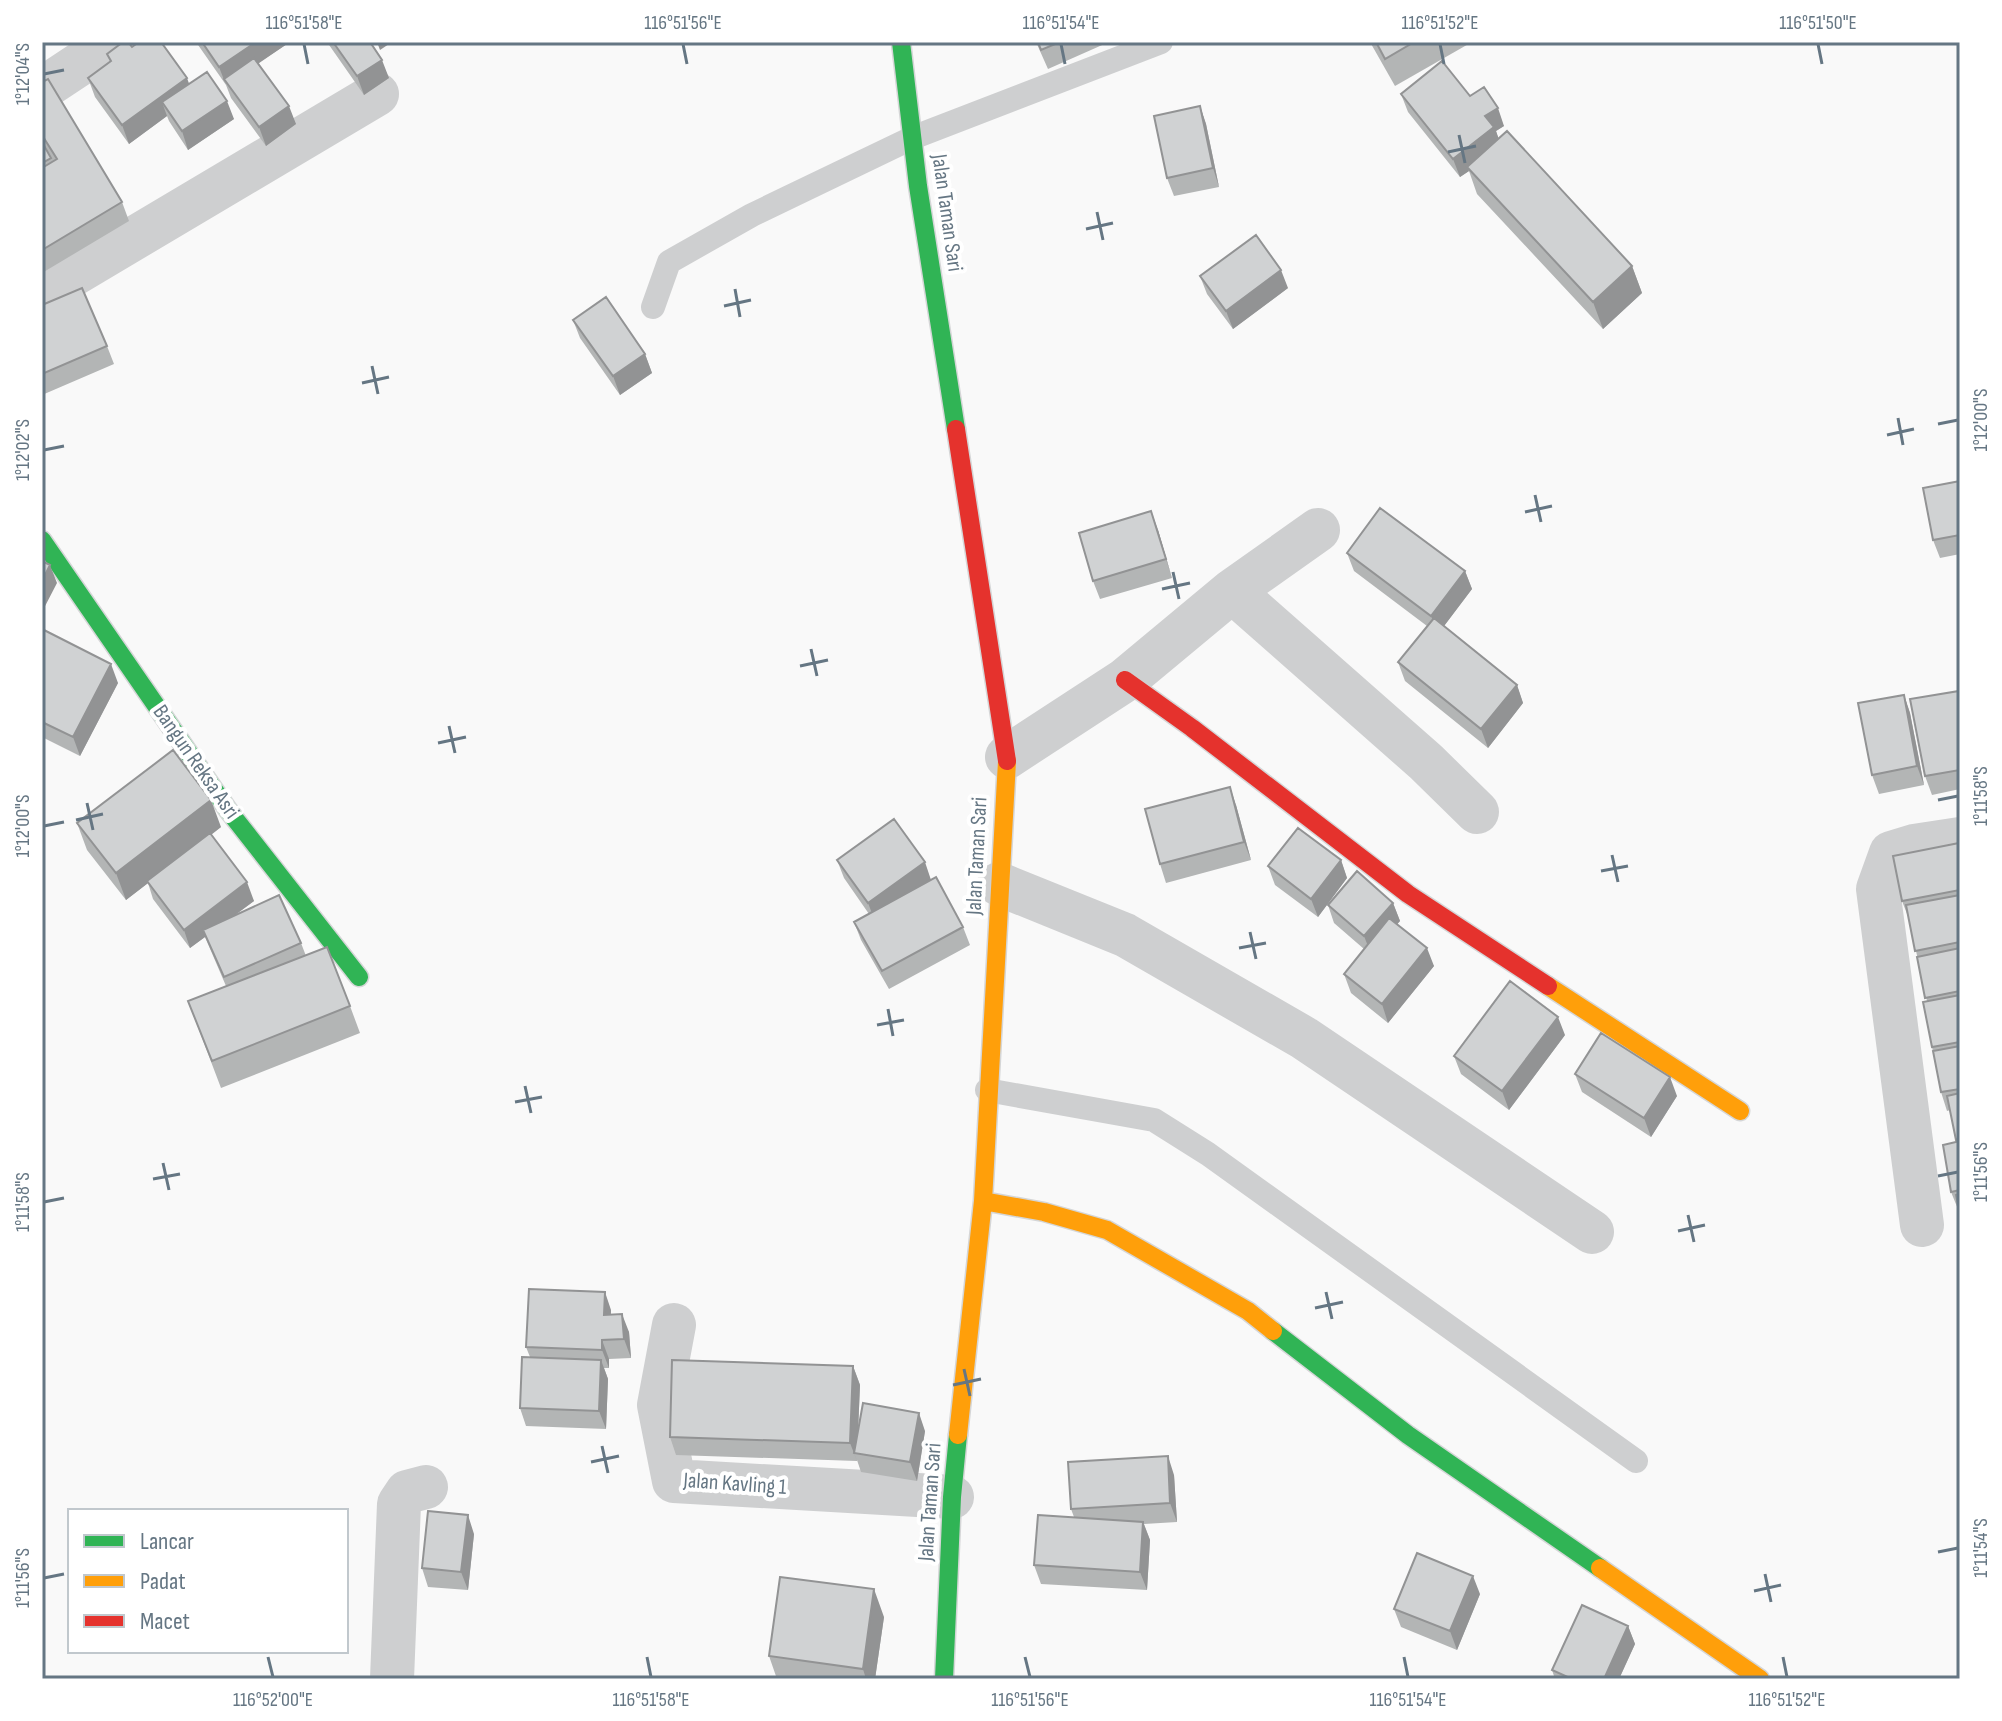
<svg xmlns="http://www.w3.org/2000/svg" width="2002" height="1721" font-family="'Sofia Sans Condensed',sans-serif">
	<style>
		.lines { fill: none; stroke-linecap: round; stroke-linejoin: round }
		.fast-casing { stroke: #d5d6d7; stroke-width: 21 }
		.slow-casing { stroke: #d5d6d7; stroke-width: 21 }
		.jam-casing { stroke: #d5d6d7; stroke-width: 21 }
		.lane { stroke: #cecfd0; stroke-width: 24 }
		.street { stroke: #cecfd0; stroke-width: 44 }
		.fast { stroke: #30b455; stroke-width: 18 }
		.slow { stroke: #ff9f0a; stroke-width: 18 }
		.jam { stroke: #e5322d; stroke-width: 18 }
		.wall { fill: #b3b5b5 }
		.shaded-wall { fill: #929394 }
		.building { fill: #d0d2d3; stroke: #929394; stroke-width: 2 }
		.ticks { fill: none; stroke: #657683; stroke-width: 3 }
		.labels { text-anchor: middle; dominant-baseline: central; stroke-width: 8; stroke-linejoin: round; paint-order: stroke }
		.street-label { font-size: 22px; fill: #657683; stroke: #fff }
		.neatline { fill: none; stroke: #657683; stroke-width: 3 }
		.ticks-label { font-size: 20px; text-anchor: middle; fill: #657683 }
	</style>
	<rect width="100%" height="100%" fill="#f9f9f9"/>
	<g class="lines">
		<defs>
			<path id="fast" d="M901 42 918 186 956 429
				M42 540 228 810 359 977
				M1273 1331 1408 1435 1600 1568
				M944 1679 952 1497 958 1435"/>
			<path id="slow" d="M1548 986 1740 1111
				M983 1201 1044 1212 1107 1230 1248 1311 1273 1331
				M958 1435 983 1201 1007 761
				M1600 1568 1760 1679"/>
			<path id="jam" d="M956 429 1007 761
				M1125 680 1192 728 1408 894 1548 986"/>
		</defs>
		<use href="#fast" class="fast-casing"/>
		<use href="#slow" class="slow-casing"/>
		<use href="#jam" class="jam-casing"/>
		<path class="lane" d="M653 307 669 262 752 215 912 138 1161 42
			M987 1090 1154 1120 1208 1154 1636 1461"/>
		<path class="street" d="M42 89 113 42
			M42 293 377 94
			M1232 591 1426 762 1477 812
			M1007 757 1125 680 1232 591 1318 530
			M999 884 1125 935 1304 1038 1592 1232
			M1922 1225 1878 889 1891 853 1914 846 1960 839
			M674 1325 659 1405 674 1481 952 1497
			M392 1679 399 1504 407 1492 426 1487"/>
		<use href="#fast" class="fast"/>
		<use href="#slow" class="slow"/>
		<use href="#jam" class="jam"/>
	</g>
	<path class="wall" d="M196 42H290L258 63 296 124 266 146 231 98 226 85Z
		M327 42H370L389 78 364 95Z
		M1036 42H1109L1048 69Z
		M1370 42H1472L1395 86Z
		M132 47 189 84 234 119 188 150 169 121 167 116 129 144 95 97 88 78 110 62 107 54Z
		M42 82 122 202 129 221 42 273Z
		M1401 94 1470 96 1504 126 1496 131 1498 138 1632 266 1642 293 1603 329 1477 194 1469 171 1460 177 1408 112Z
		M1200 106 1206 124 1219 187 1174 196 1167 178Z
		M1200 276 1288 288 1233 329 1207 294Z
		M42 305 107 346 114 364 42 395Z
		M573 320 645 354 652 373 620 395 580 338Z
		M1960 481V554L1940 558 1933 540Z
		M1158 530 1172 578 1100 599 1093 581Z
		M1347 553 1465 571 1472 589 1444 626 1517 685 1523 703 1488 748 1405 681 1398 662 1427 626 1354 571Z
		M42 635 118 683 80 756 42 737Z
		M1960 694V789L1932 795 1925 776Z
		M1904 695 1910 713 1924 785 1879 794 1872 775Z
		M1236 805 1251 860 1166 883 1160 864Z
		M77 823 221 827 211 835 254 901 234 916 301 943 306 956 350 1006 360 1033 221 1088 188 1001 226 986 205 937 190 948 153 899 148 883 126 900 87 850Z
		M1960 846V1214L1951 1192 1956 1142 1950 1110 1947 1111 1941 1092 1932 1047 1927 1001 1909 919 1902 901Z
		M837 860 931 879 963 927 970 945 889 989 861 940 854 922 869 914 844 878Z
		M1341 860 1347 878 1318 917 1275 885 1268 866Z
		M1393 903 1400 921 1397 924 1434 966 1388 1023 1351 993 1344 974 1364 949 1334 923 1328 905Z
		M1565 1035 1509 1110 1461 1074 1454 1056Z
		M1575 1074 1677 1096 1651 1137 1582 1092Z
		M611 1310V1314L629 1332 631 1358 609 1359V1368H604L608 1379 606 1429 526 1426 520 1408 530 1357 526 1347Z
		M853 1366 860 1385 858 1433 925 1431 917 1481 861 1472 857 1460V1461L676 1455 670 1437Z
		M1174 1475 1177 1522 1144 1524 1150 1540 1147 1590 1041 1584 1034 1565 1074 1517 1071 1509Z
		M474 1534 468 1590 428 1587 422 1568Z
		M1480 1594 1457 1650 1401 1627 1394 1609Z
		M884 1617 875 1679H777L769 1656Z
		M1628 1626 1635 1644 1619 1679H1555L1552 1670Z"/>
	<path class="shaded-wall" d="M256 42H290L228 84 224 79 226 85 219 67Z
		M377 42H392L380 50Z
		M382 60 389 78 364 95 357 76Z
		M187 78 194 97 162 102 167 116 129 144 122 125Z
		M227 101 234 119 188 150 182 131Z
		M289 106 296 124 266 146 259 127Z
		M1200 106 1206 124 1219 187 1213 168Z
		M1498 108 1504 126 1496 131 1501 145 1467 167 1469 171 1460 177 1453 159 1485 116Z
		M1632 266 1642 293 1603 329 1593 302Z
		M1281 270 1288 288 1233 329 1226 311Z
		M645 354 652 373 620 395 613 376Z
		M1151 511 1158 530 1172 578 1166 559Z
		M50 565 57 583 42 612V581Z
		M1465 571 1472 589 1438 634 1431 616Z
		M111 664 118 683 80 756 73 737Z
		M1517 685 1523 703 1488 748 1481 729Z
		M1904 695 1910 713 1924 785 1917 766Z
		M1230 787 1236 805 1251 860 1244 842Z
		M211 800 221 827 126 900 116 873Z
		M1341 860 1347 878 1318 917 1311 899Z
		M925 862 931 880 875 921 868 903Z
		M247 882 254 901 190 948 184 930Z
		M1393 903 1400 921 1371 954 1364 936Z
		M1427 948 1434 966 1388 1023 1382 1004Z
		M1558 1017 1565 1035 1509 1110 1502 1091Z
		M1670 1077 1677 1096 1651 1137 1644 1118Z
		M605 1292 611 1310 610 1333 604 1315Z
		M622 1314 629 1332 631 1358 624 1339Z
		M602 1340 609 1359V1368L602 1350Z
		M601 1360 608 1379 606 1429 599 1411Z
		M853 1366 860 1385 857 1454 854 1453 857 1461 850 1443Z
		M919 1413 925 1431 917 1481 910 1462Z
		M1168 1456 1174 1475 1177 1522 1170 1503Z
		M468 1515 474 1534 468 1590 461 1572Z
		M1143 1522 1150 1540 1147 1590 1140 1572Z
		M1473 1576 1480 1594 1457 1650 1450 1631Z
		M874 1589 884 1617 875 1679H866L863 1669Z
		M1628 1626 1635 1644 1619 1679H1604Z"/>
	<path class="building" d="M123 42H128L132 47 139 42H161L187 78 122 125 88 78 111 61 107 54Z
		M202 42H256L219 67Z
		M333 42H370L382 60 357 76Z
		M1038 42H1060L1041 50Z
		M1376 42H1414L1385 59Z
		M254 58 289 106 259 127 224 79Z
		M1442 61 1470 96 1484 87 1498 108 1485 116 1494 127 1453 159 1401 94Z
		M207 72 227 101 182 131 162 102Z
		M48 79 122 202 42 250V168L57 159 42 135V82Z
		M1200 106 1213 168 1167 178 1154 116Z
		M1507 131 1632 266 1593 302 1467 167Z
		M42 142 51 158 42 163Z
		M1256 235 1281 270 1226 311 1200 276Z
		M82 288 107 346 42 374V305Z
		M606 297 645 354 613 376 573 320Z
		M1960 481V535L1933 540 1923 488Z
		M1380 508 1465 571 1431 616 1347 553Z
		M1151 511 1166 559 1093 581 1079 533Z
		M42 561 50 565 42 581Z
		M1434 618 1517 685 1481 729 1398 662Z
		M44 630 111 664 73 737 42 722V635Z
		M1959 691 1960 697V770L1925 776 1910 699Z
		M1904 695 1917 766 1872 775 1858 703Z
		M173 750 211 800 116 873 77 823Z
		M1230 787 1244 842 1160 864 1145 809Z
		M894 819 925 862 868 903 837 860Z
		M1298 828 1341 860 1311 899 1268 866Z
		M210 833 247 882 184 930 147 881Z
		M1959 843 1960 890 1902 901 1893 856Z
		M1357 871 1393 903 1364 936 1328 905Z
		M936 877 963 927 882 971 854 922Z
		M279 895 301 943 224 977 203 930Z
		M1960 895V942L1915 951 1906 905Z
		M1389 918 1427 948 1382 1004 1344 974Z
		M327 947 350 1006 212 1061 188 1001Z
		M1960 948V991L1925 998 1917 957Z
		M1510 981 1558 1017 1502 1091 1454 1056Z
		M1960 995V1042L1932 1047 1923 1002Z
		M1601 1033 1670 1077 1644 1118 1575 1074Z
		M1960 1046V1089L1941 1092 1933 1051Z
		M1960 1093V1139L1956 1140 1947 1096Z
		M1960 1141V1190L1951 1192 1943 1145Z
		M1960 1194V1214L1956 1195Z
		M529 1289 605 1292 604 1315 622 1314 624 1339 602 1340V1350L526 1347Z
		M522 1357 601 1360 599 1411 520 1408Z
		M672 1360 853 1366 850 1443 670 1437Z
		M863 1403 919 1413 910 1462 854 1453Z
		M1168 1456 1170 1503 1071 1509 1068 1462Z
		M428 1511 468 1515 461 1572 422 1568Z
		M1038 1515 1143 1522 1140 1572 1034 1565Z
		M1417 1553 1473 1576 1450 1631 1394 1609Z
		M780 1577 874 1589 863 1669 769 1656Z
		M1582 1605 1628 1626 1604 1679H1572L1552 1670Z"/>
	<path class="ticks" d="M304 44 308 64M683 44 687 64M1061 44 1065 64M1440 44 1444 64M1818 44 1822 64M44 74 64 70M1459 135 1465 163M1448 152 1476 146M1097 212 1103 240M1086 229 1113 223M735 289 740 317M724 306 751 300M372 366 378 394M362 383 389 377M1898 418 1903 445M1938 424 1958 420M1887 435 1914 429M44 450 64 446M1535 495 1541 522M1525 512 1552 506M1173 572 1179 599M1162 589 1190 583M811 649 817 676M800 666 828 660M449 726 455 753M438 743 466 737M1938 800 1958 796M87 803 93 830M76 820 103 814M44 826 64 822M1612 855 1618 882M1601 871 1628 866M1250 932 1256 959M1239 948 1266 943M888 1009 893 1036M877 1025 904 1020M525 1086 531 1113M515 1102 542 1097M163 1163 169 1190M1938 1176 1958 1172M153 1179 180 1174M44 1202 64 1198M1688 1215 1694 1242M1678 1231 1705 1225M1326 1292 1332 1319M1315 1308 1343 1302M964 1369 970 1396M953 1385 981 1379M602 1446 608 1473M591 1462 619 1456M1938 1552 1958 1548M1765 1574 1771 1602M44 1578 64 1574M1754 1591 1781 1585M268 1657 273 1677M647 1657 651 1677M1025 1657 1030 1677M1404 1657 1408 1677M1783 1657 1787 1677"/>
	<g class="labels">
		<g class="street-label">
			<text transform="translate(947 213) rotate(82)">Jalan Taman Sari</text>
			<text transform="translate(196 762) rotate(55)">Bangun Reksa Asri</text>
			<text transform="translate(977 856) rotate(-87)">Jalan Taman Sari</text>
			<text transform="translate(735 1484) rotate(4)">Jalan Kavling 1</text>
			<text transform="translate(930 1502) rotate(-86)">Jalan Taman Sari</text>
		</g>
	</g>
	<rect width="2002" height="1721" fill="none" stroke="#ffffff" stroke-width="88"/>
	<rect x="68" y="1509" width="280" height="144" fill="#ffffff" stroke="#c1c8cd" stroke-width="2"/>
	<rect x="84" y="1535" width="40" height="12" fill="#30b455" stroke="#c1c8cd" stroke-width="2"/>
	<text x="140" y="1549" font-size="24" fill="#657683">Lancar</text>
	<rect x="84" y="1575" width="40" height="12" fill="#ff9f0a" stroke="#c1c8cd" stroke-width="2"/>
	<text x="140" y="1589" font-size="24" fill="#657683">Padat</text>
	<rect x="84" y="1615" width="40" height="12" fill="#e5322d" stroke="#c1c8cd" stroke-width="2"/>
	<text x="140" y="1629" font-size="24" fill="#657683">Macet</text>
	<rect x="44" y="44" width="1914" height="1633" class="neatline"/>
	<g class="ticks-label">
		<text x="304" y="29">116°51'58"E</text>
		<text x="683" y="29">116°51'56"E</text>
		<text x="1061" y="29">116°51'54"E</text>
		<text x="1440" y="29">116°51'52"E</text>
		<text x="1818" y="29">116°51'50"E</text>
		<text transform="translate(22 74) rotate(-90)" y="7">1°12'04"S</text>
		<text transform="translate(1980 420) rotate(-90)" y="7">1°12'00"S</text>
		<text transform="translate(22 450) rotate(-90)" y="7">1°12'02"S</text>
		<text transform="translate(1980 796) rotate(-90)" y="7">1°11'58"S</text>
		<text transform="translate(22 826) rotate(-90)" y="7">1°12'00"S</text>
		<text transform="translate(1980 1172) rotate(-90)" y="7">1°11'56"S</text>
		<text transform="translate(22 1202) rotate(-90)" y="7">1°11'58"S</text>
		<text transform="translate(1980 1548) rotate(-90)" y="7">1°11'54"S</text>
		<text transform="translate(22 1578) rotate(-90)" y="7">1°11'56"S</text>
		<text x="273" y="1706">116°52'00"E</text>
		<text x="651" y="1706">116°51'58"E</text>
		<text x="1030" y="1706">116°51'56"E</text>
		<text x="1408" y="1706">116°51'54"E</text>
		<text x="1787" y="1706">116°51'52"E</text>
	</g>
</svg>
